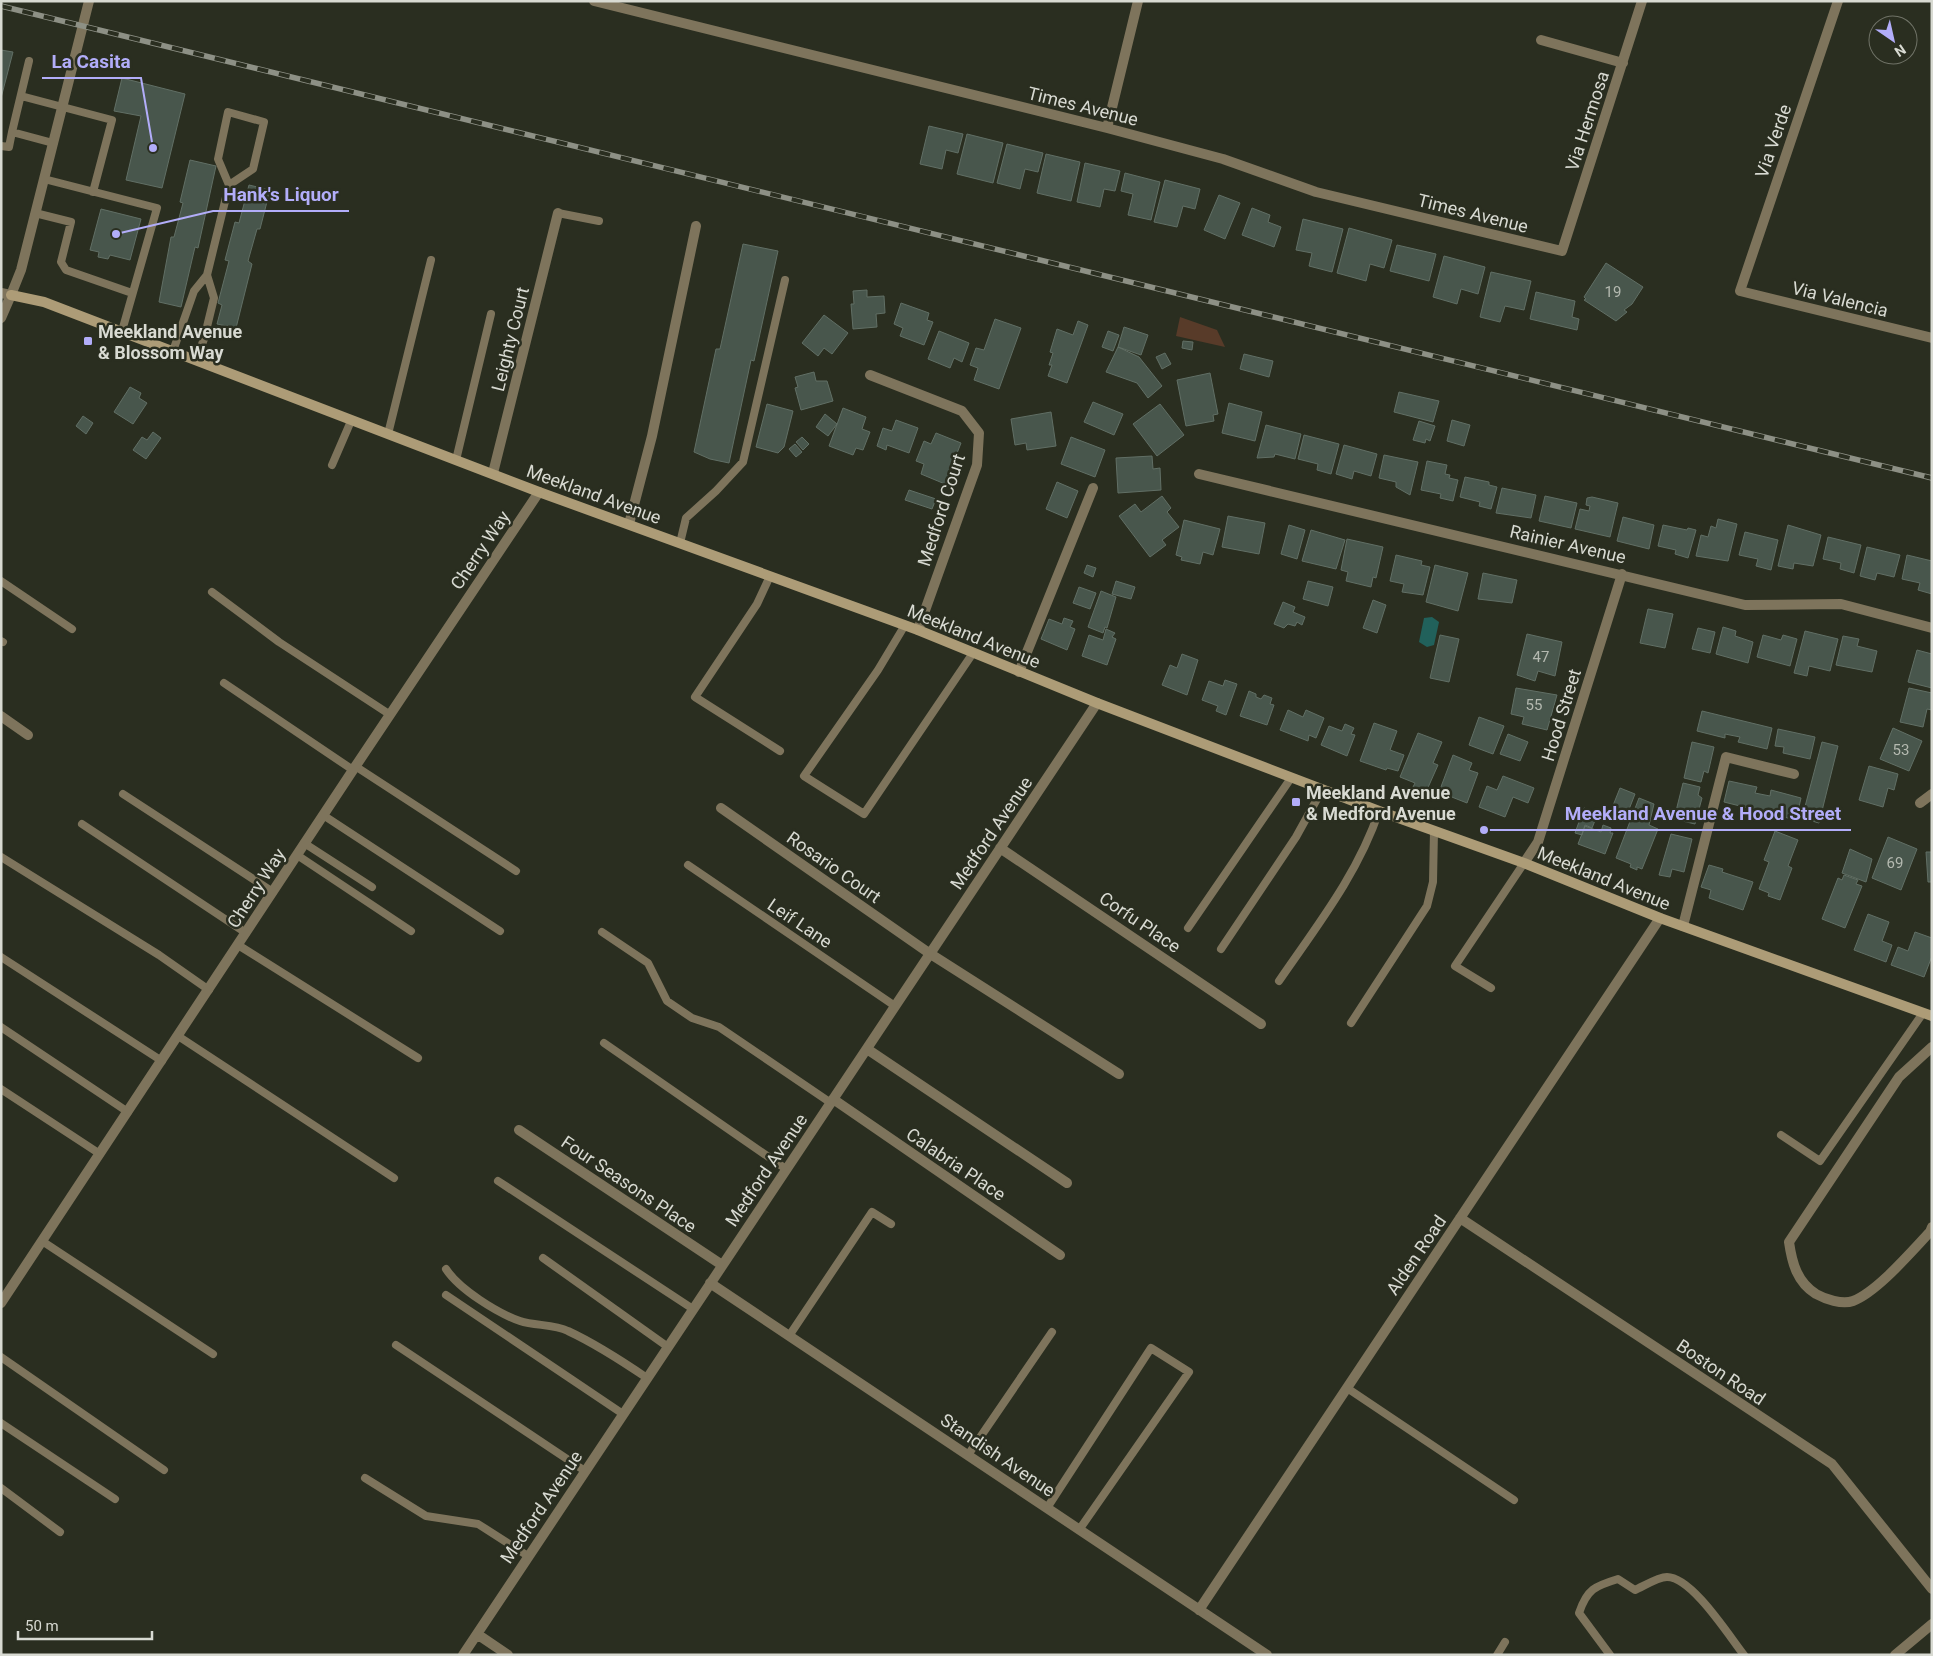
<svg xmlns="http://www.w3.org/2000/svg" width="1933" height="1656" font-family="Roboto,sans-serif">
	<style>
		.green { fill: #583b29 }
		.water { fill: #21615b }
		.building { fill: #48564c; stroke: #616f65 }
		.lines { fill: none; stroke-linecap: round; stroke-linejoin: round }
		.service { stroke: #7e745c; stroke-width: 8 }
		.minor { stroke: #7e745c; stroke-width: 10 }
		.tertiary { stroke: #7e745c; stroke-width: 10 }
		.secondary { stroke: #ad9c77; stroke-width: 10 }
		.rail-casing { stroke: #8d9085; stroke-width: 5.5 }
		.rail { stroke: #2a2e20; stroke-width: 4; stroke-dasharray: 11; stroke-linecap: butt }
		.poi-dot { fill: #b2adf9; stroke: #2a2e20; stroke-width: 2 }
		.labels { text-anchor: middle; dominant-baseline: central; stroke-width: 5; stroke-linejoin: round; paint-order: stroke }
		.number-label { font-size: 15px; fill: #b4b9b0 }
		.street-label { font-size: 18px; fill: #d8dad2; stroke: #2a2e20 }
		.poi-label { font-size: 18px; font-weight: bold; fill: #d8dad2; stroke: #2a2e20; text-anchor: start }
		.leader { fill: none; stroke: #b2adf9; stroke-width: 2 }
		.callout-dot { fill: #b2adf9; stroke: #2a2e20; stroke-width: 2 }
		.callout-label { font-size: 19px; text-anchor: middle; font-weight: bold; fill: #b2adf9; stroke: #2a2e20; stroke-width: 5; stroke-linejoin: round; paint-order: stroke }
	</style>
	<rect width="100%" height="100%" fill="#2a2e20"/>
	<path class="green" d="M1180 317 1217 330 1225 347 1176 336Z"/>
	<path class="water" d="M1432 617 1439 622 1434 645 1427 647 1419 642 1424 618Z"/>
	<path class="building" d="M1 50 13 52 1 98Z
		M122 78 185 94 162 188 126 180 141 116 114 111Z
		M929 126 963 134 958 153 946 150 942 169 920 164Z
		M967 134 1003 143 993 183 957 174Z
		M1007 144 1043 153 1038 172 1025 169 1020 189 997 183Z
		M1046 154 1080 162 1071 201 1037 193Z
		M190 160 216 166 198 248 195 247 181 307 159 302 171 237H174L183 203 180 202Z
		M1085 163 1120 171 1115 191 1104 189 1100 207 1077 202Z
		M1125 173 1160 182 1151 220 1128 215 1133 194 1121 191Z
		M1165 180 1200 189 1195 209 1183 206 1177 227 1154 222Z
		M249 185 270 190 260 229H257L248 261 252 264 236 328 217 324 222 305 218 303 229 261 225 260 235 222 239 223Z
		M1219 195 1240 203 1225 239 1204 230Z
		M1252 208 1270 215 1268 222 1281 227 1274 247 1242 235Z
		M101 209 141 219 130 260 110 255 108 259 98 257 99 252 90 250Z
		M1303 219 1343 229 1332 272 1309 266 1312 253 1296 250Z
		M1349 228 1392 240 1384 268 1370 264 1366 281 1337 273Z
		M743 244 778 251 754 361 751 360 729 463 710 459 694 452 716 349H720Z
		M1397 245 1436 254 1429 281 1390 271Z
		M1444 256 1485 267 1478 294 1461 289 1457 304 1433 297Z
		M1606 263 1643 287 1632 304 1624 310 1627 312 1616 321 1584 300 1586 299 1584 297Z
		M1491 272 1531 281 1524 310 1505 306 1500 322 1480 317Z
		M867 290V297L884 296 885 313 876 314 877 327 853 329 851 304H854L853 291Z
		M1536 292 1575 301 1572 317 1579 319 1577 330 1530 319Z
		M901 303 929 313 927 320 933 322 924 345 900 336 903 328 894 324Z
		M824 315 848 333 832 354 824 348 818 356 802 343Z
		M995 319 1021 328 999 389 974 380 978 368 970 365 976 348 984 350Z
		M1078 321 1088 325 1067 383 1048 376 1052 365H1049L1053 353 1050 352 1057 329 1073 335Z
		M1124 327 1148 335 1141 355 1118 347Z
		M939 331 969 343 962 362 954 358 950 368 928 359Z
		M1108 331 1119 335 1113 351 1102 347Z
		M1183 341 1193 342 1192 350 1182 348Z
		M1118 347 1139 357 1162 386 1148 398 1137 383 1106 372Z
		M1165 353 1171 364 1162 369 1156 357Z
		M1244 354 1273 361 1269 377 1240 369Z
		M814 372 816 381H827L833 401 801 410 795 388 798 387 795 377Z
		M1210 373 1218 414 1213 415 1214 421 1186 426 1177 380Z
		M130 387 141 393 139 398 147 403 133 424 114 412Z
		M1399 392 1439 401 1433 422 1394 412Z
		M1093 402 1123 414 1114 435 1084 422Z
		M1229 403 1262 412 1255 441 1222 433Z
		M767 404 793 411 784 447 778 453 756 447Z
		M1160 404 1184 435 1157 456 1133 424Z
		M843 408 866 417 862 429 870 432 863 450 856 448 853 455 829 446Z
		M1051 412 1056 446 1027 450 1026 443 1015 445 1011 419Z
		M825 414 837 424 828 436 816 427Z
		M83 416 93 423 86 434 76 426Z
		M896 420 918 428 909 453 887 445 886 450 877 446 883 428 892 431Z
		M1452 420 1470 425 1464 446 1447 441Z
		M1419 421 1435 426 1430 441 1426 439 1425 443 1413 440Z
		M1266 425 1301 434 1295 459 1275 454 1274 457 1257 458Z
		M153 432 161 438 146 459 133 450 142 437 147 440Z
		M936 433 961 443 945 484 921 474 924 464 916 461 924 441 931 444Z
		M1304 435 1339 444 1331 474 1317 470 1318 464 1298 459Z
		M802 437 809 444 803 450 796 442Z
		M1071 437 1105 450 1095 477 1061 464Z
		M795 444 802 452 796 457 789 449Z
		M1344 445 1377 454 1371 476 1354 471 1352 479 1336 474Z
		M1384 455 1418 462 1410 495 1396 487V482L1379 478Z
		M1152 456 1153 469 1160 468 1161 490 1118 493 1116 458Z
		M1427 461 1447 465 1445 474 1450 475 1449 478 1458 480 1453 501 1440 498 1441 494 1421 490Z
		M1465 477 1489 482V485L1497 487 1491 509 1479 506 1480 502 1460 497Z
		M1057 482 1078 491 1067 518 1046 509Z
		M1502 488 1536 495 1531 518 1496 513Z
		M909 490 936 499 932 509 905 500Z
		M1162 496 1171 508 1167 512 1179 527 1162 540 1166 545 1150 557 1119 516 1135 504 1141 512Z
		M1545 496 1577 503 1571 528 1539 521Z
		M1592 497 1618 503 1610 537 1575 529 1580 509 1589 511 1590 506 1586 505 1587 498Z
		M1228 516 1265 523 1259 554 1222 547Z
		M1623 517 1654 525 1649 549 1617 541Z
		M1718 519 1737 524 1728 561 1696 556 1701 535 1708 537 1711 526 1716 528Z
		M1184 520 1220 529 1213 555 1203 552 1200 564 1181 560 1182 557 1176 555Z
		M1289 525 1305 530 1297 559 1281 554Z
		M1663 525 1687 530 1688 528 1696 530 1688 558 1675 554 1676 550 1658 546Z
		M1788 525 1821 535 1813 566 1794 563 1793 569 1778 566Z
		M1311 530 1345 540 1336 569 1302 561Z
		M1745 532 1778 540 1771 570 1756 566 1758 559 1739 555Z
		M1828 537 1861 545 1854 573 1840 569 1841 563 1823 559Z
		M1347 539 1383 547 1376 578 1373 577 1371 587 1346 581 1348 572 1341 570Z
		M1867 547 1900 555 1894 577 1877 573 1875 580 1860 576Z
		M1396 555 1422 561 1421 565 1430 567 1423 595 1402 592 1404 584 1390 581Z
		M1907 555 1932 561V594L1918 590 1920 583 1902 579Z
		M1087 565 1096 568 1093 577 1084 573Z
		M1435 565 1468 573 1458 611 1426 602Z
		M1483 573 1517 580 1512 603 1478 599Z
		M1116 581 1135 587 1131 599 1112 594Z
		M1308 581 1333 587 1328 606 1303 599Z
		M1079 587 1096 593 1090 609 1073 603Z
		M1101 591 1116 597 1107 628 1105 627 1103 633 1088 627Z
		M1373 600 1386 605 1377 633 1363 628Z
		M1283 602 1295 607 1293 612 1305 617 1302 625 1297 622 1295 626 1288 624 1284 628 1274 624Z
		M1648 609 1673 614 1665 648 1640 643Z
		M1064 618 1073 621 1070 627 1075 629 1067 650 1041 639 1049 619 1062 624Z
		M1723 627 1736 631 1735 636 1753 642 1748 663 1716 654Z
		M1698 628 1715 632 1710 653 1692 649Z
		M1106 629 1115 633 1112 637 1116 639 1107 665 1082 656 1089 635 1103 640Z
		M1805 631 1838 639 1830 671 1809 666 1807 676 1794 673Z
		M1527 634 1562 642 1555 676 1538 671 1535 681 1517 675Z
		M1440 635 1459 639 1449 682 1430 678Z
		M1763 635 1781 640 1783 635 1797 639 1790 666 1757 657Z
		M1843 636 1859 639 1857 646 1877 651 1872 672 1836 665Z
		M1917 650 1932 654V688L1908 682Z
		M1182 654 1198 660 1187 695 1162 685 1170 665 1177 668Z
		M1225 680 1237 684 1226 715 1216 711 1218 706 1202 700 1209 681 1223 686Z
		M1516 688 1557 695 1547 730 1522 724 1524 717 1511 714Z
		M1909 688 1932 693V710L1927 709 1923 727 1900 722Z
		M1249 691 1256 694V697L1261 699 1264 695 1272 698 1270 704 1274 705 1267 725 1240 716Z
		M1288 710 1303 717 1306 710 1324 718 1316 738 1309 735 1308 741 1280 730Z
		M1702 711 1772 728 1767 749 1738 742 1740 737 1725 734V738L1697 731Z
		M1479 717 1504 726 1493 754 1469 745Z
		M1374 723 1397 731 1390 750 1404 755 1398 771 1387 768 1386 770 1360 761Z
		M1345 724 1354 728 1351 734 1355 735 1347 756 1321 745 1329 726 1342 731Z
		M1893 728 1922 741 1909 771 1880 759Z
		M1778 729 1815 737 1810 759 1783 753 1784 747 1775 746Z
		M1418 733 1442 742 1433 763 1438 765 1426 792 1413 787 1415 783 1400 777Z
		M1508 734 1528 742 1520 761 1500 754Z
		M1692 742 1714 747 1708 773 1704 771 1701 782 1684 778Z
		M1822 742 1838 746 1819 823 1802 818Z
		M1453 755 1472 763 1469 770 1478 773 1467 803 1439 792Z
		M1869 766 1898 774 1894 790 1888 788 1883 807 1859 800Z
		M1503 776 1534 788 1528 803 1513 797 1505 817 1479 807 1487 786 1497 790Z
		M1729 781 1757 787 1755 793 1770 796 1771 790 1801 798 1796 820 1724 802Z
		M1683 783 1700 787 1698 795 1702 798 1695 824 1674 819Z
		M1620 788 1635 794 1628 812 1612 808Z
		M1639 798 1654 804 1649 825 1658 829 1642 869 1637 867V870L1630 867 1631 864 1616 858Z
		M1584 808 1598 813 1592 828 1585 825 1582 835 1575 833Z
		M1603 825 1611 828 1610 833H1613L1605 854 1578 844 1585 826 1601 832Z
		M1775 831 1798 840 1788 866 1792 868 1780 900 1768 896 1769 893 1759 889 1769 862 1764 860Z
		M1671 834 1692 839 1684 872 1672 869 1670 877 1659 875Z
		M1888 837 1917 849 1901 890 1872 878Z
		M1850 849 1872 859 1866 882 1842 873Z
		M1926 852H1932V882H1928Z
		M1709 865 1723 869 1722 872 1753 882 1743 910 1709 898 1711 890 1701 887Z
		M1844 875 1858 880 1856 884 1862 886 1845 928 1822 919 1838 878 1842 880Z
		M1868 914 1889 922 1882 941 1892 945 1886 962 1854 950Z
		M1915 932 1932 938V956L1924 977 1891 965 1898 947 1908 951Z"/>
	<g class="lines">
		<path class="service" d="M21 96 112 120 93 192
			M12 132 29 61
			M1 146 9 147 12 132 53 143
			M44 179 157 208 122 331
			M35 213 71 222 61 262 66 270 132 293
			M558 213 599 221
			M173 351 194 291 207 275
			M196 360 204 339 214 298 207 275 229 185 253 169 264 122 228 112 218 159 229 185
			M388 434 431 260
			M456 460 491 314
			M332 465 351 421
			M680 543 686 518 716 491 743 462 785 280
			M770 576 757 604 695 697 780 751
			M1 581 72 629
			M212 592 279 642 389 714
			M905 625 878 670 804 776 864 814 973 653
			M1 641 3 642
			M224 683 353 770
			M355 766 516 871
			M123 794 273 892
			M323 815 500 931
			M82 824 246 933
			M304 843 372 887
			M297 855 411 931
			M1 857 159 955 209 990
			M688 865 895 1006
			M1188 928 1291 778
			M602 932 648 963 667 1001 692 1018 719 1027 831 1103
			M238 945 418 1058
			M1221 949 1296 837 1322 790
			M1 957 162 1061
			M1279 981C1316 927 1358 874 1379 811
			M1491 988 1455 966 1524 863
			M1351 1023 1427 906 1433 882 1434 831
			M1 1027 128 1112
			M178 1036 394 1178
			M604 1043 786 1169
			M1 1089 100 1154
			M1781 1135 1820 1161 1923 1013
			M498 1181 693 1309
			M42 1241 213 1354
			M543 1258 668 1347
			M446 1269C459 1289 497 1313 520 1321 535 1326 554 1324 568 1331 596 1344 622 1361 647 1378
			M446 1295 623 1414
			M789 1336 872 1212 891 1224
			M396 1345 585 1471
			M1 1357 164 1470
			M1347 1388 1514 1500
			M1 1423 115 1499
			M968 1455 1052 1332
			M365 1478 426 1516 478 1524 528 1556
			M1 1488 60 1532
			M1047 1508 1151 1348 1189 1372 1079 1530
			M1497 1655 1505 1642
			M1610 1655 1579 1613C1587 1589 1595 1586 1618 1579L1635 1590C1644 1586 1658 1577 1667 1577 1692 1577 1729 1636 1744 1655"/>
		<path class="minor" d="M594 1 1107 128 1223 159 1316 192 1562 251 1642 1
			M1838 1 1740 291 1932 338
			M1541 40 1623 63
			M1107 128 1138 1
			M1 318 11 295
			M870 375 962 411 979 433 977 465 918 630
			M493 473 558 213
			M1199 474 1745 605 1841 604 1932 628
			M629 524 652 436 696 226
			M1019 672 1093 488
			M1 716 28 735
			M1920 803 1932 794
			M721 808 929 953 1119 1074
			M1000 848 1261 1024
			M1524 863 1538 842 1622 574
			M1683 926 1726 757 1794 774
			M1932 1047 1899 1077 1789 1242C1792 1263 1797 1282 1816 1294 1825 1299 1842 1305 1853 1301 1877 1292 1911 1252 1930 1232L1932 1227
			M867 1049 1067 1183
			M833 1099 1060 1255
			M519 1130 722 1265
			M1460 1218 1832 1464 1932 1589
			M710 1283 1267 1655
			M1 1303 353 770 539 492
			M1199 1610 1660 918
			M477 1634 508 1655
			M463 1655 1097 703"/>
		<path class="tertiary" d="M1 293 11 295 21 270 89 1
			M1895 1655 1932 1624"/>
		<path class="secondary" d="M11 295 44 302 539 492 918 630 1097 703 1379 811 1524 863 1660 918 1932 1016"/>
		<defs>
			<path id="rail" d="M1 6 1932 478"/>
		</defs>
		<use href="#rail" class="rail-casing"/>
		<use href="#rail" class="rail"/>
	</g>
	<g class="poi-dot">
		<rect x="83" y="336" width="10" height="10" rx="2.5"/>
		<rect x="1291" y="797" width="10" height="10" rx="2.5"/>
	</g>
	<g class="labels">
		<g class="number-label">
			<text x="1613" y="292">19</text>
			<text x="1541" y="657">47</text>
			<text x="1534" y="705">55</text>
			<text x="1901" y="750">53</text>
			<text x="1895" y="863">69</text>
		</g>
		<g class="street-label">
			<text transform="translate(1083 106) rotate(14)">Times Avenue</text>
			<text transform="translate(1587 121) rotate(-72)">Via Hermosa</text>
			<text transform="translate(1773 141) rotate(-71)">Via Verde</text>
			<text transform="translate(1473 213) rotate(14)">Times Avenue</text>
			<text transform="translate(1840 299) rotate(14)">Via Valencia</text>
			<text transform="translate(510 339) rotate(-76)">Leighty Court</text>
			<text transform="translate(594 494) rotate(20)">Meekland Avenue</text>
			<text transform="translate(941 510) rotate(-72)">Medford Court</text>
			<text transform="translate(1568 544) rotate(13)">Rainier Avenue</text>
			<text transform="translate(480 550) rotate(-56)">Cherry Way</text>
			<text transform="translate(974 636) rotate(22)">Meekland Avenue</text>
			<text transform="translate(1561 715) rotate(-73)">Hood Street</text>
			<text transform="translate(991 833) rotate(-56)">Medford Avenue</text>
			<text transform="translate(834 867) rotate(35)">Rosario Court</text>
			<text transform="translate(1604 878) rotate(22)">Meekland Avenue</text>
			<text transform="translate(256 888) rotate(-57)">Cherry Way</text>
			<text transform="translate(1140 922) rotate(34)">Corfu Place</text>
			<text transform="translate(800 923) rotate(34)">Leif Lane</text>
			<text transform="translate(956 1164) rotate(34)">Calabria Place</text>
			<text transform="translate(766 1170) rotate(-56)">Medford Avenue</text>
			<text transform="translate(629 1184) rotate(34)">Four Seasons Place</text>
			<text transform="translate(1416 1255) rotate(-56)">Alden Road</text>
			<text transform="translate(1721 1372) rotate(34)">Boston Road</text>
			<text transform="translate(998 1455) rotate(34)">Standish Avenue</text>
			<text transform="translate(541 1507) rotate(-56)">Medford Avenue</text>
		</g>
		<g class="poi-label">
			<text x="98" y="331">Meekland Avenue<tspan x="98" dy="21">&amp; Blossom Way</tspan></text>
			<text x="1306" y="792">Meekland Avenue<tspan x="1306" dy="21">&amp; Medford Avenue</tspan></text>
		</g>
	</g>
	<path class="leader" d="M153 148L141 78H42M116 234L213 211H349M1484 830L1554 830H1851"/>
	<g class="callout-dot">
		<circle cx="153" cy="148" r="5"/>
		<circle cx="116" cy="234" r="5"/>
		<circle cx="1484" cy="830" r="5"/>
	</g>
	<g class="callout-label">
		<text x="91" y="68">La Casita</text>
		<text x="281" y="201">Hank's Liquor</text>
		<text x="1703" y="820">Meekland Avenue &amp; Hood Street</text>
	</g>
	<rect width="1933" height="1656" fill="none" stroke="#d8dad2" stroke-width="5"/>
	<g transform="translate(1893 40) rotate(146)"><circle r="24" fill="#2a2e20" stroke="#707367"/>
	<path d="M0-4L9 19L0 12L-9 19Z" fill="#b2adf9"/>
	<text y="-8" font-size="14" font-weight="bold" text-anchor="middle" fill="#d8dad2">N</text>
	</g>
	<path d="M18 1631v8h134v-8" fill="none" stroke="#d8dad2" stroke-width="2.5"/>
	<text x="25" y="1631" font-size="15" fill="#d8dad2" stroke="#2a2e20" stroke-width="4" paint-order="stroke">50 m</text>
</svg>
